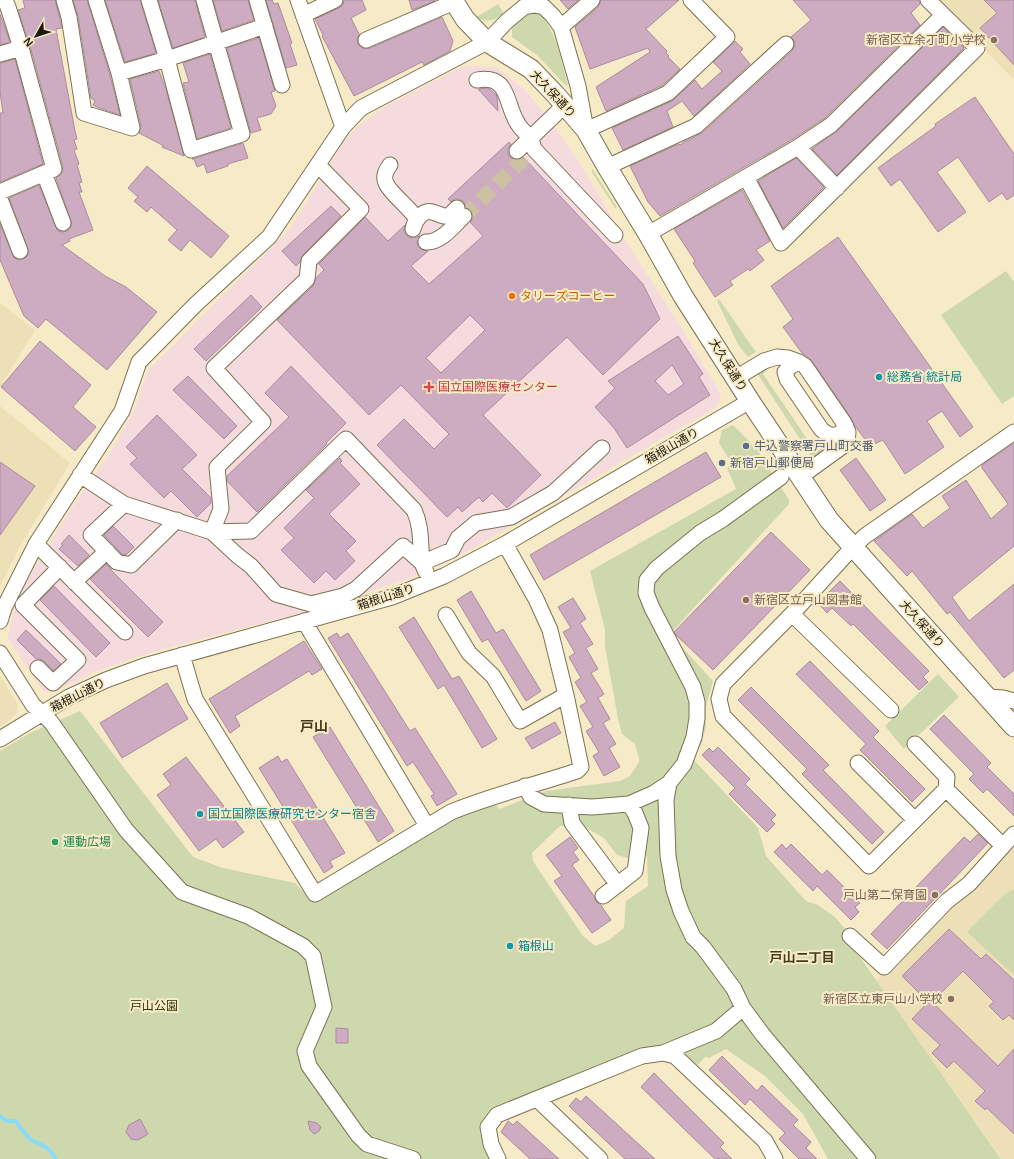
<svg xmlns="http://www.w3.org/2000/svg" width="1014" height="1159" font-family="Arial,'Noto Sans JP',sans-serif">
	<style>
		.built { fill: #eee0b6 }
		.medical { fill: #f5dade }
		.green { fill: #ced8ad; fill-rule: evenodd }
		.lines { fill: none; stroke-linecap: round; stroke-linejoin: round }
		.stream { stroke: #88dcf8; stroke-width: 4 }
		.building { fill: #cdabc0; stroke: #ac8ba0; fill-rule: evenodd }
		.minor-tunnel { stroke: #ccc1a2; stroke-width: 15; stroke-dasharray: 15 8; stroke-linecap: butt }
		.minor-casing { stroke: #7c7251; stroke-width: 17 }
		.major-casing { stroke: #7c7251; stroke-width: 21 }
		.minor { stroke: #fff; stroke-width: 15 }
		.major { stroke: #fff; stroke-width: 19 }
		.education-dot { fill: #8d6e63; stroke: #f7ebc7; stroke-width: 1.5 }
		.food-dot { fill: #e8710a; stroke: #f7ebc7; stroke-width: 1.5 }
		.culture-dot { fill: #0f9aa8; stroke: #f7ebc7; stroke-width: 1.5 }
		.health-dot { fill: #e0444e; stroke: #f7ebc7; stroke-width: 1.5 }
		.service-dot { fill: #5c6f8a; stroke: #f7ebc7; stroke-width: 1.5 }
		.leisure-dot { fill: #2e9e5b; stroke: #f7ebc7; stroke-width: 1.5 }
		.labels { text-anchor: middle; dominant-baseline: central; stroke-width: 4; stroke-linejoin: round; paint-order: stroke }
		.education-label { font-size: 12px; fill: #785e54; stroke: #f7ebc7; text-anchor: end }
		.street-label { font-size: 12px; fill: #1e190c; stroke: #f7ebc7 }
		.food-label { font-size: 12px; fill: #c56008; stroke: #f7ebc7; text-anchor: start }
		.culture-label { font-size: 12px; fill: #0d838f; stroke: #f7ebc7; text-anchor: start }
		.health-label { font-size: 12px; fill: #be3a42; stroke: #f7ebc7; text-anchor: start }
		.service-label { font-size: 12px; fill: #4e5e75; stroke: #f7ebc7; text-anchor: start }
		.leisure-label { font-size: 12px; fill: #27864d; stroke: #f7ebc7; text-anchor: start }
		.park-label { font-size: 12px; fill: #2e3601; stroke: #f7ebc7 }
		.neighbourhood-label { font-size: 13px; font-weight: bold; fill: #443a1c; stroke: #f7ebc7 }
		.quarter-label { font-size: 14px; font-weight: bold; fill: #443a1c; stroke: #f7ebc7 }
	</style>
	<rect width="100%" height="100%" fill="#f7ebc7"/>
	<path class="built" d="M935 0H1014V80Z
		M0 303 35 330 0 387Z
		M0 406 70 463 20 546 0 586Z
		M0 675 18 705 17 713 6 723 0 727Z
		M1014 844V1159H1002L876 981 950 905Z"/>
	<path class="medical" d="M463 66 496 67 524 89 547 116 579 162 625 240 679 324 721 395 718 406 475 547 447 562 412 577 332 605 163 649 128 660 95 672 53 692 43 691 8 639 9 630 14 610 23 587 70 510 112 450 136 406 145 378 150 368 286 233 301 212 343 143 358 126 386 106Z"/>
	<path class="green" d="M498 4 504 14C494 21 487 23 476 17Z
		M530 13 540 14C557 33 561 61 568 85L566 86 538 56 512 37V27Z
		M592 168 593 170 617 207 615 208 592 172Z
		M1006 271 1014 282V396L1002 404 941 315Z
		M719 299 756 352 748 357 739 346 717 301Z
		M769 364 771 367 763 374 816 452 825 445 827 448 813 459 757 373Z
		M733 425 748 440 755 450 757 449 789 500V504L670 634 713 681 706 707V727L701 745 691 757 758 828 766 856 797 891 806 901 818 905 835 917 851 936 850 947 860 957 1001 1159H828L803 1114 766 1077 726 1049 709 1058 705 1057 698 1065 680 1050 666 1045 654 1047 607 1061 495 1107C473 1124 479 1137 490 1159H0V751L30 733 80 711 193 857 223 868 295 883 309 898 318 900 455 818 494 802 499 809 546 791 620 781 630 776 639 762V759L635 744 622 734 618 719 605 646V630L590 571 736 489 727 468 732 464 719 443 722 430ZM581 825 604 838 617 855 635 860 647 856 648 886 626 901 624 928 609 940 595 946 583 936 533 861 532 853 560 826Z
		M938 674 959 697 904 749 885 726Z
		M1014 889V975L967 932 1004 895Z"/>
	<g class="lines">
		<path class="stream" d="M0 1116 6 1121H16C21 1128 26 1137 33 1141 45 1147 48 1146 56 1159"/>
	</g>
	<path class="building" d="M23 0H55L60 19 62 28 56 29 75 131 77 139 74 140 77 149 74 150 79 164 77 165 82 182 79 183 82 192H79L93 230 69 239 70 241 62 245 105 276 126 287 157 312 107 370 46 319 38 328 24 316 0 260V224L14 258 18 260 23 259 27 256 29 252 9 198 39 185 57 230 62 232 67 231 70 228 72 224 56 178 61 174 63 167 30 46 18 10 25 8Z
		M73 0H87L110 75 120 115 99 108 93 105 95 101 91 98 78 16Z
		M105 0H140L156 53 125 62Z
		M158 0H195L205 37 173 48Z
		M213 0H248L254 20 222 31Z
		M266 0H272L274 4 278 3 292 43 290 44 297 65 286 68Z
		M344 0H362L366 10 351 18 359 34 357 39 358 44 361 47 365 49 370 48 442 17 453 41 450 51 424 65 422 62 354 96 322 36 323 35 315 19 339 8 343 5Z
		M409 0H434L435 1 412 10Z
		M560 0H578L568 9Z
		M601 0H679L646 29 667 51 666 53 669 56 668 57 680 69 663 85 606 111 596 87 650 52 648 48 590 69 575 27 598 7Z
		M793 0H919L920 4 911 13 920 25 825 118 793 139 660 216 648 202 630 166 679 144 680 145 684 142 702 133 792 51 794 47 795 42 791 37 811 20Z
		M984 0H1014V65L980 28 997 13Z
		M0 14 10 42 0 45Z
		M943 27 964 48 837 175 812 149 837 131Z
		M259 38 275 91 271 92 276 106 271 114 257 118 261 130 251 133 227 48Z
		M735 41 743 49 740 52 750 64 694 116 682 101 667 111 673 127 623 150 612 128 672 101 695 80 702 89 722 71 713 62Z
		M210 54 231 128 197 139 183 83 189 82 183 63Z
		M15 59 43 164 0 182V113H3L0 92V63Z
		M159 71 166 89 184 156 162 147 164 146 139 133 141 126 130 79Z
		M487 88 491 90 497 96 498 111 478 89Z
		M975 97 1014 154V195L1007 200 1002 193 989 202 958 157 937 172 966 212 938 232 900 179 891 186 878 168 936 126 935 124Z
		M509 142 511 144 508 149V154L510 157 515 160H520L523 157 643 284 660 319 603 375 567 337 483 415 541 475 507 508 492 493 483 502 479 497 462 512 458 507 447 517 377 445 404 419 434 449 449 434 401 385 369 415 277 320 313 286 316 278 324 270 319 264 365 217 388 241 405 225 404 231 407 236 411 238 420 236 417 242 418 247 423 250 428 251 411 266 429 284 483 236 470 222 473 218V213L470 210 466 207 464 202 459 199H454L451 202 448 199ZM470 315 485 330 441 373 426 358Z
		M243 143 248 158 228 164V166L207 173 204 164 197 167 194 159H192Z
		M796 158 824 187 783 228 758 181Z
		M147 166 229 236 211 258 190 240 181 251 168 240 177 230 151 207 147 212 134 201 138 197 128 188Z
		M742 190 770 241 756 250 764 260 750 271 748 269 730 281 733 285 715 297 693 263 695 261 674 229Z
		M331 206 341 216 303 255 300 262 296 266 282 251Z
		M838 237 973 427 960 437 942 411 927 421 944 447 905 474 883 440 870 446 855 426 851 418 812 361 802 353 783 327 793 319 771 286Z
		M251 295 262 307 206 361 194 349Z
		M678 336 703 374 699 377 710 395 627 448 614 428 595 407 615 388 608 381ZM672 365 684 384 668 395 655 381Z
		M40 341 91 385 73 407 96 427 75 451 1 387Z
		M291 366 346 423 326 443 327 444 257 512 227 481V476L289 417 265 393Z
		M188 376 237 426 224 439 173 390Z
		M157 415 197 455 182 469 211 498V503L197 517 171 491 164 498 130 464 137 458 126 447Z
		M1014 443V546L952 597 969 621 1014 584V670L1004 678 950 612 947 614 912 571 907 576 874 541 912 514 923 528 950 508 942 496 966 480 991 519 1008 504 982 468V465Z
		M706 452 721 477 544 580 530 555Z
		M340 458 342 461 340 463 360 484 329 514 356 541 346 551 355 561 335 580 326 571 314 583 281 550 294 538 284 528 314 498 306 490Z
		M856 458 886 500 870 511 840 470Z
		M0 462 35 486 0 535Z
		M113 526 134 547 126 555 122 554 104 535Z
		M771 532 810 570 713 670 676 635 674 632Z
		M69 535 89 555 78 566 59 549 63 545 61 544Z
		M106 564 111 569V570L163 622 148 637 90 579Z
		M840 581 929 671 923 677 928 682 919 690 853 624 851 626 832 608 827 613 818 603Z
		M54 586 110 643 96 657 40 600Z
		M471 591 496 633 503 629 541 691 526 701 488 639 482 642 457 600Z
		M573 598 586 619 580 623 593 644 586 648 598 669 591 673 604 694 598 698 610 719 603 723 616 744 609 748 620 767 604 776 593 756 599 752 586 731 593 727 580 706 587 702 575 682 581 678 569 657 575 653 563 632 571 628 558 607Z
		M414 617 452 679 459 676 497 739 482 748 444 685 438 689 399 627Z
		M26 630 61 664 53 671 44 661 40 659H36L17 640Z
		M337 633 340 638 348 633 410 731 415 728 457 794 437 806 431 796 434 794 413 762 407 766 328 638Z
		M304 641 322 669 312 675 309 671 235 716 240 726 230 733 209 699Z
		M810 661 879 731 873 737 925 789 912 802 860 750 866 744 796 674Z
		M167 683 188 719 122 758 100 723Z
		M751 687 829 765 823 770 884 832 872 844 802 774 807 769 738 700Z
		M944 715 991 763 987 767 1014 794V816L987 789 983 793 969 779 974 774 930 729Z
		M555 722 561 733 532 749 525 738Z
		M330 727 394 831 378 842 313 737Z
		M718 747 750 779 745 784 776 815 771 820 775 824 767 832 729 794 735 788 702 755 709 748 713 752Z
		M278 756 281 762 287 759 345 853 330 861 333 867 324 873 259 768Z
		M186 757 244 832 223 848 216 839 199 851 157 795 171 785 163 774Z
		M978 834 988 843 887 949 871 934 964 837 970 842Z
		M570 837 578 848 573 852 579 860 572 865 594 896 596 901 600 904 611 920 592 933 554 881 562 876 546 855Z
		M782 844 786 849 791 844 822 875 827 870 860 903 855 907 859 912 851 920 817 886 813 891 774 852Z
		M949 929 981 959 986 954 1014 980V1020L1009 1015 1003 1020 989 1006 994 1002 963 971 932 1002 998 1066 1014 1049V1134L987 1108 985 1110 975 1101 985 1091 954 1061 947 1068 932 1053 940 1045 912 1019 928 1002 902 976Z
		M336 1028 348 1029V1043H336Z
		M722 1056 757 1091 762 1085 798 1120 793 1125 811 1142 806 1148 817 1159H799L779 1139 785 1133 750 1099 745 1105 709 1070Z
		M654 1073 724 1143 720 1147 732 1159H715L641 1087Z
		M586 1096 655 1159H625L569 1106 576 1098 581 1102Z
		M140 1119 148 1134 138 1140 131 1139 126 1132 129 1125Z
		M308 1121 317 1123 321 1127 319 1131 314 1134 310 1130Z
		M508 1121 513 1125 517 1121 559 1159H530L501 1132Z"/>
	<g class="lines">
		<path class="minor-tunnel" d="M464 216 524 158"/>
		<defs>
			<path id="minor" d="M64 0 69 17 84 113 132 128 119 73 96 0
				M149 0 167 59 191 150 242 134 204 0
				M257 0 282 85
				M298 0 343 127
				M303 15 335 0
				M561 27 592 0
				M366 40 454 2
				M0 54 21 48
				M119 73 167 59 265 26
				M477 80C510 74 505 104 518 124 521 129 526 133 530 138 532 141 533 146 534 149L615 235
				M798 147 837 188
				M517 151 565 105
				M390 165C386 170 383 177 386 183 389 192 410 208 417 219
				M607 167 696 126 786 44
				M44 173 63 223
				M746 177 781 243 977 48 928 0
				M0 192 54 169 21 48 8 7 5 0
				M0 199 20 251
				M413 229C414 224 416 220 420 216 432 204 439 220 450 215 452 213 455 210 457 208
				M648 234 798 147 831 125 943 15
				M426 242C441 243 454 225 464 216
				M799 362 791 366 785 372 787 379 821 429C830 438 839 437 846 427
				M736 378 764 361 777 357 788 358 799 362 805 366 844 423 848 432 847 443 800 477
				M1014 432 865 536 853 547 792 614 723 684 719 699 723 716 869 866 946 789 1003 846 1014 834
				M80 475 124 504 212 532 251 531 346 439 414 510C422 527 420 544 422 563L403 546 356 589 343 596 311 604 276 594 251 566 238 556 212 532
				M124 504 91 535 117 562 131 565 177 520
				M212 532 221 509 217 467 263 422 214 368 307 279 309 261 361 209 318 165
				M36 544 125 632
				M426 572 422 563 452 550 458 538 476 523 511 517 553 493 602 448
				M74 582 107 551
				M792 614 891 710
				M446 615 469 653 493 676 520 721 566 695
				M0 621 4 608 36 544 122 411 139 362 196 304 269 237 343 127 361 108 487 42 507 21 524 7 534 5 544 7 553 16 561 27 578 86 586 130 668 93 727 37 691 0
				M304 621 427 826
				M0 653 33 705 51 722 126 830 182 892 248 916 303 946 313 956 324 1007 305 1051 309 1066 358 1135 367 1144 413 1159
				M182 655 195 699 315 894 451 812C492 795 535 785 577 771L581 767 566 695 550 630 536 599 505 544
				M38 668 53 683 78 660 23 605 60 567
				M988 697 1003 698 1014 701
				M0 739 69 697 106 680 144 666 392 597 444 576 505 544 750 401
				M915 744 947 777 946 789
				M858 763 915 820
				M669 783 666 800 668 856 674 890 681 911 693 937 703 947 734 989 743 1008 763 1035 868 1159
				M525 786 531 797 544 804 592 807 629 804 654 793 669 783 684 764 694 737 697 718V702L693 687 652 608 646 593 647 580 657 568 700 533 723 519 781 477
				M569 805 572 823 618 885
				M603 896 635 871 641 828 635 813 629 804
				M850 936 884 967 947 901 969 884 1003 846
				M663 1053 716 1031 743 1008
				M537 1099 600 1159
				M498 1159 491 1144 488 1127 497 1115 642 1056 663 1053 675 1056 765 1141 775 1159"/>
			<path id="major" d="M453 0 465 19 487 42 531 69 555 94 586 130 607 167 648 234 683 296 750 401 829 520 1014 727"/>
		</defs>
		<use href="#minor" class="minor-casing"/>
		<use href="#major" class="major-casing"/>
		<use href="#minor" class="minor"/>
		<use href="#major" class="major"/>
	</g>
	<g class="education-dot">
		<circle cx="994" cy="40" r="4"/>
		<circle cx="746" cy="600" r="4"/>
		<circle cx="935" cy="895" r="4"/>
		<circle cx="951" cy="999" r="4"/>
	</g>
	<circle class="food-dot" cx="512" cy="296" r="4"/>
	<g class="culture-dot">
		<circle cx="879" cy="377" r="4"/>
		<circle cx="200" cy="814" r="4"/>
		<circle cx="510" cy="946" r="4"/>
	</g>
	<path class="health-dot" d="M427 381h4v4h4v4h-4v4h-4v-4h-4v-4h4z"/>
	<g class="service-dot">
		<circle cx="746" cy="446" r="4"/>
		<circle cx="722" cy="463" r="4"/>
	</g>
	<circle class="leisure-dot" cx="55" cy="842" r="4"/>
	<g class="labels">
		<g class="education-label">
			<text x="986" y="40">新宿区立余丁町小学校</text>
			<text x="754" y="600" text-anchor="start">新宿区立戸山図書館</text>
			<text x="927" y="895">戸山第二保育園</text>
			<text x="943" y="999">新宿区立東戸山小学校</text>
		</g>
		<g class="street-label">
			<text transform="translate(553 94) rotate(47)">大久保通り</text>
			<text transform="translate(728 365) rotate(58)">大久保通り</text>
			<text transform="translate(672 446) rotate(-30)">箱根山通り</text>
			<text transform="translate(386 597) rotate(-18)">箱根山通り</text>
			<text transform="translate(922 624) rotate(48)">大久保通り</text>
			<text transform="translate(78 695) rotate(-27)">箱根山通り</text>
		</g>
		<g class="food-label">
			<text x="520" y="296">タリーズコーヒー</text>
		</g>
		<g class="culture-label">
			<text x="887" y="377">総務省 統計局</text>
			<text x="208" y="814">国立国際医療研究センター宿舎</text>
			<text x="518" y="946">箱根山</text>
		</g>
		<g class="health-label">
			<text x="438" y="387">国立国際医療センター</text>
		</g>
		<g class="service-label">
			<text x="754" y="446">牛込警察署戸山町交番</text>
			<text x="730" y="463">新宿戸山郵便局</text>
		</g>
		<g class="leisure-label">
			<text x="63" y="842">運動広場</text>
		</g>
		<g class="park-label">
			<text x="154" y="1006">戸山公園</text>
		</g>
		<g class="neighbourhood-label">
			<text x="802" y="957">戸山二丁目</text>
		</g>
		<g class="quarter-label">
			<text x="314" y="726">戸山</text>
		</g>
	</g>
	<g transform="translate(36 36) rotate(231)" stroke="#f7ebc7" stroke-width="3" paint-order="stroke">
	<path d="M0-3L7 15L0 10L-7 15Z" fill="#1e190c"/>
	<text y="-6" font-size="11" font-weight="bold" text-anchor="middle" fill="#1e190c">N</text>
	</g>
</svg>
